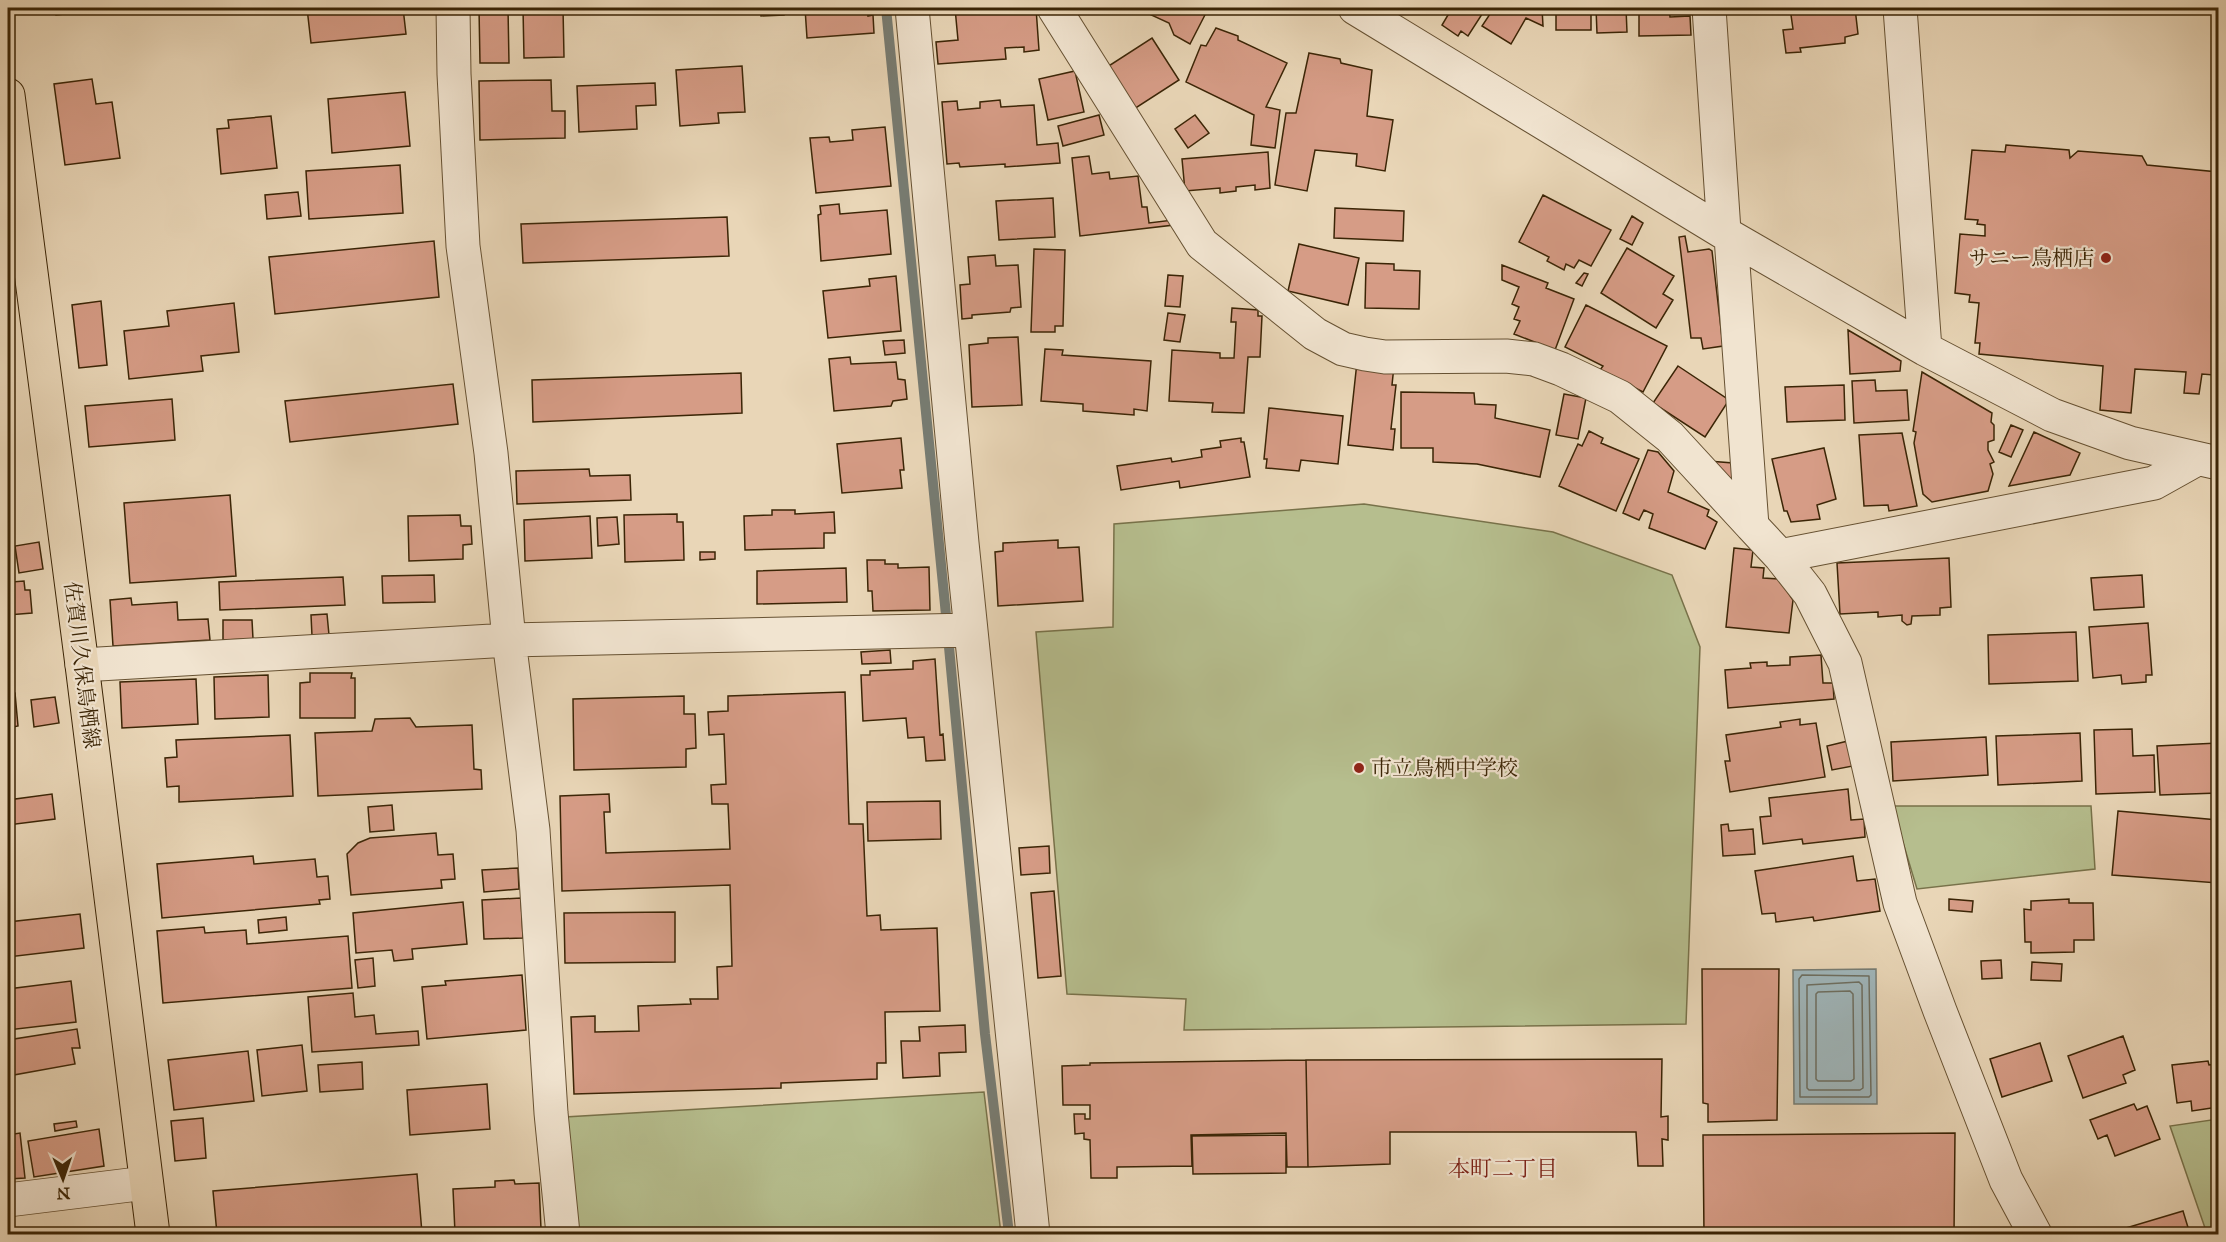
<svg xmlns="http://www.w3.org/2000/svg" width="2226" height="1242" font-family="'IM FELL Great Primer','Noto Serif JP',serif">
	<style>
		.green { fill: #b6be8e; stroke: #78724a; stroke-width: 1.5 }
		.water { fill: #9fb6bb; stroke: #777c73; stroke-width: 1.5 }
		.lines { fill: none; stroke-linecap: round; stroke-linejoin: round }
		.shore { stroke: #6d6e60; stroke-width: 1.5 }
		.stream { stroke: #777c73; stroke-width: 10 }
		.building { fill: #d69c86; stroke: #3b2506; stroke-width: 1.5 }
		.minor-casing { stroke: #665132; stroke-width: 35 }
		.primary-casing { stroke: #3b2506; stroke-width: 35 }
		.minor { stroke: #f1e4d0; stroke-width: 33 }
		.primary { stroke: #e9d6b7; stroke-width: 33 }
		.poi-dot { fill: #8f2418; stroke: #f1e4d0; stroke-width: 2 }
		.labels { text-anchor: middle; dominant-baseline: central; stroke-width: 4.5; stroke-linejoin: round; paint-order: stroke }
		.poi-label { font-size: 21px; fill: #3b2506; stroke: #f1e4d0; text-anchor: end }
		.street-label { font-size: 21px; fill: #3b2506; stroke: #f1e4d0 }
		.neighbourhood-label { font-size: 22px; fill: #7a1f14; stroke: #f1e4d0 }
	</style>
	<rect width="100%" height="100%" fill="#e9d6b7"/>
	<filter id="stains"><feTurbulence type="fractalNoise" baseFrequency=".00333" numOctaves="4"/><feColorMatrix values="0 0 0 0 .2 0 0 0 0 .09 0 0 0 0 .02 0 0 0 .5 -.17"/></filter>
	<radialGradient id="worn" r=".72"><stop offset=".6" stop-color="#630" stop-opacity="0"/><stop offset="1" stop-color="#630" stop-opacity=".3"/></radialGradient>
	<path class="green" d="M1364 504 1553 532 1672 575 1700 647 1686 1024 1184 1030 1186 999 1067 994 1036 632 1113 627 1114 524Z
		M1892 806H2091L2095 869 1917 889Z
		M984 1092 1001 1234H576L565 1117Z
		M2218 1119V1227L2205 1228 2170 1126Z"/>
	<path class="water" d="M1876 969 1877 1104H1794L1793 970Z"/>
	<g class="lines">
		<path class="shore" d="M1802 975 1869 976 1871 1095 1869 1097H1800L1799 979Z
			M1859 982 1862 985 1863 1088 1860 1090H1809L1807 1088V985Z
			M1850 991 1853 994 1854 1079 1851 1081H1818L1816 1079V994L1818 992Z"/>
		<path class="stream" d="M886 8 946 615
			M949 647 985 1034 1009 1234"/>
	</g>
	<path class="building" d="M55 8H82L83 12 56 15Z
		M307 8H403L406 34 311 43Z
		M479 8H508L509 63H480Z
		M523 8H563L564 57 524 58Z
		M760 8H783L784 15 761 16Z
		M805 8H867L868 16 873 15 874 33 807 38Z
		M955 8H1036L1039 50 1024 52V47L1005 48 1006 59 938 64 936 42 958 40Z
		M1144 8H1205L1208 9 1190 44 1174 35 1169 23 1149 14Z
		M1436 8H1486L1468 36 1461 31 1458 36 1442 25 1448 15Z
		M1494 8H1542L1543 26 1526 18 1511 44 1482 26Z
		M1556 8H1591V30H1556Z
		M1596 8H1626L1627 32 1597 33Z
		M1639 8H1669L1670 17 1690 16 1691 35 1639 36Z
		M1790 8H1855L1858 34 1845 37V43L1800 48 1801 52 1786 53 1783 30 1793 29Z
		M1216 28 1238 36V40L1287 63 1266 107 1280 110 1275 148 1251 145 1254 115 1186 82 1201 45 1206 46Z
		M1152 38 1179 80 1131 111 1104 69Z
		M1309 53 1340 59 1341 63 1372 70 1367 116 1393 120 1385 171 1356 166 1357 154 1315 150 1307 191 1275 185 1286 113H1296Z
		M742 66 745 112 718 113 719 123 680 126 676 70Z
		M1075 71 1084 112 1048 120 1039 79Z
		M92 79 96 104 112 102 120 158 65 165 54 84Z
		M551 80 552 111H565V138L480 140 479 81Z
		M655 83 656 105 636 106 637 129 579 132 577 86Z
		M405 92 410 146 332 153 328 99Z
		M1000 100 1001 107 1034 105 1037 145 1058 143 1060 163 1005 167V164L960 167 959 163 947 164 942 102 957 101 958 110 980 108V102Z
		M1099 115 1104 135 1063 146 1058 126Z
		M1195 115 1209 133 1188 148 1175 129Z
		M271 116 277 168 221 174 217 129 229 128 228 120Z
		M885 127 891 186 816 193 810 138 829 137 830 142 853 140 852 130Z
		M2006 145 2069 150 2070 158 2078 151 2142 156 2147 165 2218 172V317L2214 375 2202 374 2199 394 2184 393 2186 372 2135 369 2131 413 2100 410 2103 366 1979 354 1980 343H1975L1979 303 1969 302 1970 295 1955 293 1960 234 1985 236V225L1977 224 1978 220 1965 219 1972 150 2005 152Z
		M1268 152 1270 188 1255 190V185L1236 187V191L1220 193V188L1185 191 1182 159Z
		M1089 156 1092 174 1109 172 1110 179 1138 176 1142 207H1147L1149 223 1173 220 1174 225 1080 236 1072 158Z
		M400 165 403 213 309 219 306 171Z
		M298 192 301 216 267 219 265 195Z
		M1543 195 1611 230 1591 266 1579 260 1574 268 1566 264 1564 270 1547 261 1549 257 1519 242Z
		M1053 198 1055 237 999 240 996 201Z
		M839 204 840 214 887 210 891 254 821 261 818 215 821 214 820 206Z
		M1335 208 1404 211 1403 241 1334 238Z
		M1632 216 1643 223 1632 245 1620 239Z
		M727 217 729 256 523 263 521 224Z
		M1685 236 1688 252 1709 249 1712 251 1723 346 1703 349 1701 338H1691L1679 237Z
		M434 241 439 297 275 314 269 257Z
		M1299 244 1359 258 1348 305 1288 291Z
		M1627 248 1674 276 1663 294 1673 300 1656 328 1601 293Z
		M1034 249 1065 250 1063 326H1055V332H1031Z
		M995 255 996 266 1018 265 1021 307 1011 308 1010 312 972 315V318L962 319 960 285 970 284 968 257Z
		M1366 263 1394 264V270L1420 271 1419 309 1365 308Z
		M1502 265 1548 283 1546 288 1574 299 1555 350 1514 334 1520 321 1514 319 1519 307 1512 304 1519 287 1502 280Z
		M1584 273 1588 274 1582 286 1576 283Z
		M1168 275 1183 276 1180 307 1165 306Z
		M896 276 901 331 828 338 823 291 870 286 869 279Z
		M101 301 107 365 79 368 72 305Z
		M234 303 239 352 201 356 203 371 129 379 124 331 169 326 167 311Z
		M1586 305 1667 346 1643 392 1600 370 1603 366 1565 347Z
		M1232 308 1258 310V316H1262L1260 357H1248L1244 413 1212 412 1213 403 1169 401 1172 350 1220 353V358H1234L1236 322H1231Z
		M1168 313 1185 315 1180 342 1164 340Z
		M8 316H11L14 348 8 349Z
		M1848 330 1901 361 1900 371 1850 374Z
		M1018 337 1022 405 972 407 969 345 988 343V338Z
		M904 340 905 353 885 355 883 341Z
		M1045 349 1063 350 1062 355 1151 361 1147 411 1134 409V415L1083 411V404L1041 401Z
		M850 357 851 364 896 362 898 379 905 380 907 399 893 401 891 406 834 411 829 359Z
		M1357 362 1394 366 1392 385H1396L1391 429H1395L1393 450 1348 445Z
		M1678 366 1729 400 1705 437 1653 403Z
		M1922 372 1992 413 1991 422 1994 425V440L1988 442V450L1994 462 1990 464 1993 474 1988 491 1932 502 1923 494 1914 443 1916 432 1913 431Z
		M741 373 742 413 533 422 532 380Z
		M1875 380 1876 391 1907 390 1909 420 1854 423 1852 381Z
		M453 384 458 424 290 442 285 401Z
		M1844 385 1845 420 1787 422 1785 387Z
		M1401 392 1474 393 1475 404 1496 405 1495 418 1550 430 1540 477 1477 464 1433 462V448H1401Z
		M1564 394 1586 398 1578 439 1556 435Z
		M172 399 175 440 89 447 85 406Z
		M1269 408 1343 416 1338 464 1301 460 1299 471 1266 468 1267 459H1264Z
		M2011 425 2023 430 2011 457 1999 452Z
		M1589 431 1603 438 1601 443 1639 459 1616 511 1559 486 1578 444 1582 446Z
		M2034 432 2080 453 2070 475 2009 486Z
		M1902 433 1917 506 1889 511 1888 505 1864 506 1859 435Z
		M901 438 904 470H900L902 488 842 493 837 444Z
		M1241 438V442H1244L1250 477 1180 488 1179 481 1121 490 1117 466 1171 458 1172 462 1202 457 1201 450 1221 447 1220 441Z
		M1824 448 1836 499 1817 505 1820 519 1791 522 1787 511H1784L1772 459Z
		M1648 450 1658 452 1674 471 1668 492 1709 510 1707 516 1717 522 1705 549 1649 528 1653 514 1644 510 1639 520 1623 513Z
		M1708 461 1733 463 1732 489Z
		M589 469 590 476 630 475 631 500 517 504 516 471Z
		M230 495 236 576 130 583 124 503Z
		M772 510H795V514L834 512 835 533H824V548L745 550 744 516 772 515Z
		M677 514V522H683L684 560 625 562 624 515Z
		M460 515 461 526H471L472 544 463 545V559L409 561 408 516Z
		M590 516 592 558 525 561 524 520Z
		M617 517 619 544 598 546 597 518Z
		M1058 540V548L1079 547 1083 601 998 606 995 552 1003 551V543Z
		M39 542 43 569 19 573 15 546Z
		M1734 548 1753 550 1751 567 1764 568 1763 578 1779 579 1793 600 1789 633 1726 627Z
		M700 552H715V559L700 560Z
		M1949 558 1951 607 1940 608V615L1912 616 1911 624 1907 625 1902 621V615L1878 617V612L1840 614 1837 563Z
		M867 560H885V564H898V568L929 567 930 610 873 611 872 591H868Z
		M8 567H11L12 582 24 581 25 590H30L32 613 8 615Z
		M846 568 847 602 757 604V571Z
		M434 575 435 602 383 603 382 576Z
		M2142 575 2144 607 2094 610 2091 578Z
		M343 577 345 605 220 610 219 582Z
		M131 598 132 605 177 602 178 620 208 619 210 640 113 646 110 600Z
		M327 614 329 635 312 636 311 615Z
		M223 620H252L253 639 223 640Z
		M2148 623 2152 675H2146V682L2122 684 2121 675 2093 678 2089 627Z
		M2076 632 2078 681 1989 684 1988 635Z
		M890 650 891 663 862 664 861 652Z
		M1821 655 1823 683H1833L1834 699 1728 708 1725 670 1751 668 1750 663 1767 662V666L1790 665V657Z
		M935 659 940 735 943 734 945 760 926 761 924 737 908 738 906 718 863 721 861 675H870V671L913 669V661Z
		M310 673H352L351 678H355V718H300V683L310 682Z
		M268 675 269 717 215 719 214 677Z
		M196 679 198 724 122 728 120 682Z
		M845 692 849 824H863L867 916 880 915 881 930 937 928 940 1011 885 1012 886 1063H877V1079L781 1083V1088L574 1094 571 1017 595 1016V1032L639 1031 638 1006 691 1004 690 999H718L717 967 732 966 730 885 562 891 560 796 609 794 610 812H604L606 853 730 849 728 804H712L711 785 726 784 724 734 709 735 708 712 728 711V696Z
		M15 693 18 726 13 727V732H8V694Z
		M684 696V714H695L696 748 686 749V767L574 770 573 699Z
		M55 697 59 723 34 727 31 700Z
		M410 718 416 727 472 725 474 769 481 770 482 789 318 796 315 733 372 731 375 719Z
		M1800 719V725L1816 723 1825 777 1730 792 1725 761H1730L1726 735 1781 727 1780 722Z
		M2132 729 2133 756 2154 755 2155 792 2096 794 2094 730Z
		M2080 733 2082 781 1998 785 1996 736Z
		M290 735 293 796 179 802V786L167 787 165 758 177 757 176 740Z
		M1986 737 1988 775 1893 781 1891 742Z
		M1848 741 1853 766 1832 770 1827 746Z
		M2218 743V793L2160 795 2157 746Z
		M1848 789 1851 820 1864 819 1865 837 1803 844 1802 839 1763 844 1760 817 1771 816 1769 798Z
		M52 794 55 819 8 825V800Z
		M940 801 941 839 868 841 867 802Z
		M392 805 394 830 370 832 368 807Z
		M2118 811 2218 820V883L2112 875Z
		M1728 824 1729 831 1753 829 1755 854 1723 856 1721 825Z
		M436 833 438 855 453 854 455 879 441 880 442 888 351 895 347 854 358 843 370 838Z
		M1049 846 1050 873 1021 875 1019 848Z
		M253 856 254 864 315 859 317 877 328 876 330 899 319 900 320 904 162 918 157 864Z
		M1853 856 1857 881 1875 879 1880 911 1814 921 1813 917 1776 922 1775 913 1762 914 1755 871Z
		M518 868 519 889 484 892 482 870Z
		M1054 891 1061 976 1038 978 1031 893Z
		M521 898 523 938 484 939 482 900Z
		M1949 899 1973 901 1972 912 1949 910Z
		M2069 899V903H2093L2094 940H2074V952L2031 953V942H2025L2024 909 2031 910V901Z
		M463 902 467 944 412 949 413 959 394 961 392 950 356 953 353 913Z
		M675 912V962L565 963 564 913Z
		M80 914 84 948 8 957V922Z
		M286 917 287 930 259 933 258 920Z
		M204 927 205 933 246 930 247 944 348 936 352 988 163 1003 157 931Z
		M373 958 375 986 358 988 355 960Z
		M2001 960 2002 978 1982 979 1981 961Z
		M2032 962 2062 964 2061 981 2031 980Z
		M1702 969H1779L1777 1120 1708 1122V1104L1703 1103Z
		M522 975 526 1030 427 1039 422 987 446 985 445 981Z
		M71 981 76 1022 8 1030V989Z
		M353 993 355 1017 374 1015 376 1034 418 1031 419 1045 312 1052 308 997Z
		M965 1025 966 1052 939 1053 940 1076 903 1078 901 1041H920L919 1027Z
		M77 1029 80 1048H72L75 1064 8 1076V1040Z
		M2123 1036 2135 1070 2123 1075 2126 1083 2083 1098 2068 1056Z
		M2040 1043 2052 1081 2002 1097 1990 1059Z
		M302 1045 307 1091 262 1096 257 1050Z
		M248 1051 254 1101 174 1110 168 1060Z
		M1662 1059 1661 1117 1668 1116V1140L1662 1139 1663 1166H1638L1636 1132H1390V1164L1308 1167 1306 1060Z
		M1306 1060 1308 1167H1287L1286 1133 1191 1135 1192 1166 1117 1167V1178H1091L1090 1140 1084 1139V1133L1075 1134 1074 1114H1085V1119H1090V1105H1063L1062 1066 1090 1065V1063Z
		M2208 1061 2209 1065 2218 1064V1107L2192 1111 2191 1101 2177 1103 2172 1065Z
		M362 1062 363 1089 320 1092 318 1065Z
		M487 1084 490 1129 410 1135 407 1090Z
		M2134 1104 2137 1110 2147 1106 2160 1139 2115 1156 2107 1135 2098 1139 2090 1120Z
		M203 1118 206 1158 175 1161 171 1121Z
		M76 1121 77 1127 55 1131 54 1124Z
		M99 1129 104 1166 34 1177 28 1141Z
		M20 1133 25 1178 8 1179V1135Z
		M1955 1133 1954 1234H1704L1703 1135Z
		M1286 1135V1173L1193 1174 1192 1136Z
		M417 1174 422 1233 217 1234 213 1191Z
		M514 1180 515 1184 539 1183 541 1229 455 1233 453 1189 495 1187V1181Z
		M2183 1211 2190 1234H2109V1233Z
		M1104 1231 1337 1234 1362 1231H1662V1234H1104Z"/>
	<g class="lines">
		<defs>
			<path id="minor" d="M453 8 454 74 463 246 491 453 509 640 533 830 551 1113 563 1234
				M912 8 962 543 1033 1234
				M1054 8 1202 244 1315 334 1343 349 1365 354 1385 357 1506 356 1534 359 1561 369 1620 397 1670 437 1752 526
				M1355 8 1731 237 1925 349 2052 415 2130 443 2218 463
				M1709 8 1724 231
				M1900 8 1925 349
				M1731 237 1752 526 1780 556 1810 594 1845 663 1900 903 1940 1011 2006 1180 2035 1234
				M1780 556 2154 483 2197 459
				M82 665 509 640 971 630
				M8 1200 146 1183"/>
			<path id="primary" d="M8 95 82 665 153 1234"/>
		</defs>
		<use href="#minor" class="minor-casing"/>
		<use href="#primary" class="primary-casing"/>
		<use href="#minor" class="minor"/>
		<use href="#primary" class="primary"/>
	</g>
	<g class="poi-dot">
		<circle cx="2106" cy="258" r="6"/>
		<circle cx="1359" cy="768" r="6"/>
	</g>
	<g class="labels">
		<g class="poi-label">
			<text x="2094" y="258">サニー鳥栖店</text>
			<text x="1371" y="768" text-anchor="start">市立鳥栖中学校</text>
		</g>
		<g class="street-label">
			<text transform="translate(82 665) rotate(83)">佐賀川久保鳥栖線</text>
		</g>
		<g class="neighbourhood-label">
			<text x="1503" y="1168">本町二丁目</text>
		</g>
	</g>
	<rect width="2226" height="1242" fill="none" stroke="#e9d6b7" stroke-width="30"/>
	<rect x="9" y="9" width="2208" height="1224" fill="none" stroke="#3b2506" stroke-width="3"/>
	<rect x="15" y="15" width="2196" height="1212" fill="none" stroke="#3b2506" stroke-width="1.5"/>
	<g transform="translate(63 1179) rotate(178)" stroke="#f1e4d0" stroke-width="4.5" paint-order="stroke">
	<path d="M0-4.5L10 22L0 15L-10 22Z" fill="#3b2506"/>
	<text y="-9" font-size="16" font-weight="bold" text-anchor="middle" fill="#3b2506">N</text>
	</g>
	<rect width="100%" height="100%" filter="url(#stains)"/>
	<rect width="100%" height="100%" fill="url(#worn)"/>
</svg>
